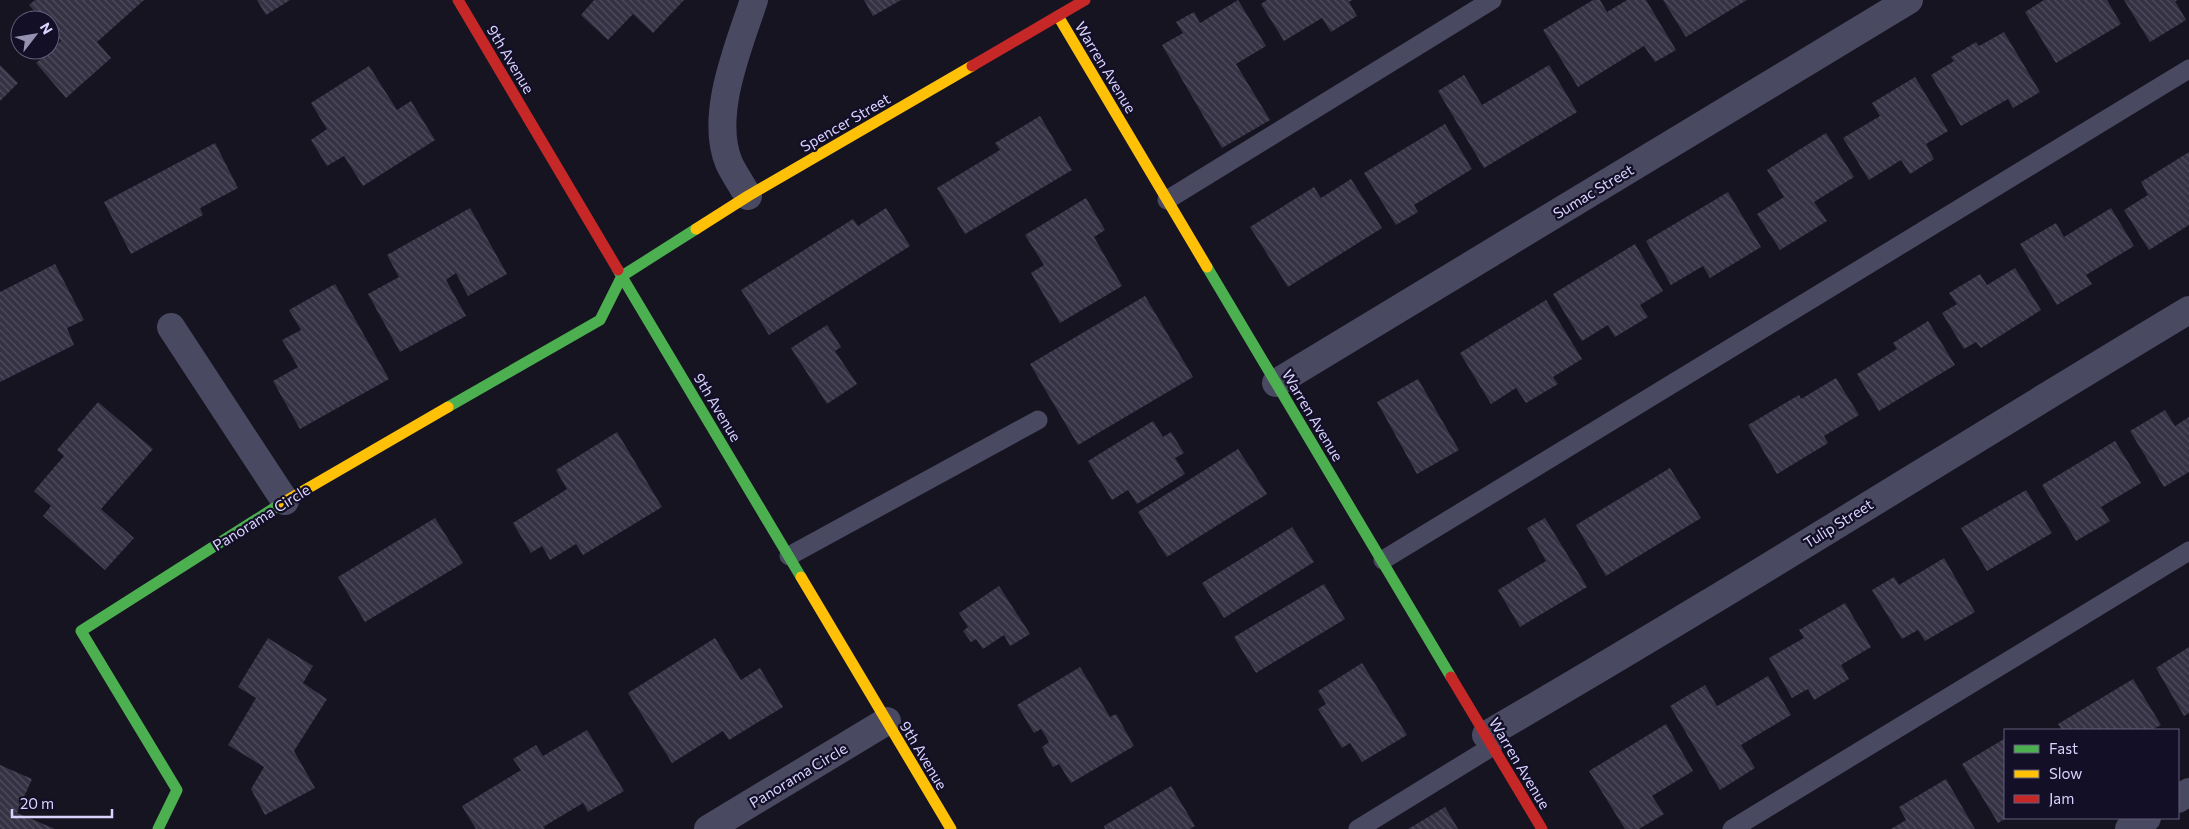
<svg xmlns="http://www.w3.org/2000/svg" width="2189" height="829" font-family="Commissioner,sans-serif">
	<style>
		.building { fill: url(#building-back-hatch) }
		.lines { fill: none; stroke-linecap: round; stroke-linejoin: round }
		.lane { stroke: #4a4962; stroke-width: 19 }
		.street { stroke: #4a4962; stroke-width: 28 }
		.fast { stroke: #4caf50; stroke-width: 11 }
		.slow { stroke: #ffc107; stroke-width: 11 }
		.jam { stroke: #c62828; stroke-width: 11 }
		.labels { text-anchor: middle; dominant-baseline: central; stroke-width: 4.5; stroke-linejoin: round; paint-order: stroke }
		.street-label { font-size: 15px; fill: #d9d4ff; stroke: #130f26 }
	</style>
	<defs>
		<pattern id="building-back-hatch" width="6" height="6" patternUnits="userSpaceOnUse" patternTransform="scale(1.25)"><rect width="6" height="6" fill="#343243"/><path d="M-1 5l2 2M0 0l6 6M5-1l2 2" fill="none" stroke="#514f5f"/></pattern>
	</defs>
	<rect width="100%" height="100%" fill="#161421"/>
	<path class="building" d="M35 0H144L97 42 111 58 66 98 36 63 61 41 50 28V20H43L29 5Z
		M257 0H290L266 15Z
		M594 0H684L653 33 633 14 608 40 581 15Z
		M864 0H901L873 16Z
		M1238 0 1266 46 1236 64 1270 120 1222 148 1162 45 1183 33 1176 22 1194 12 1200 23Z
		M1267 0H1352L1349 2 1357 16 1331 32 1322 18 1284 41 1261 4Z
		M1593 0H1600L1607 12 1627 0H1646L1676 50 1655 62 1644 46 1578 87 1543 30Z
		M1663 0H1747L1686 37Z
		M2044 0H2107L2121 24 2056 63 2025 12Z
		M2124 0H2178L2175 1 2186 20 2150 42Z
		M2004 32 2040 92 2013 108 2008 99 1961 126 1931 75 1954 61 1951 57 1976 42 1979 46Z
		M0 65 18 83 0 101Z
		M1549 65 1577 112 1484 168 1438 91 1464 75 1482 105Z
		M369 66 397 110 411 101 435 140 363 186 344 156 327 166 311 140 327 129 311 103Z
		M1915 77 1948 131 1926 144 1934 159 1910 174 1901 160 1869 180 1843 138 1880 116 1872 103Z
		M1040 116 1072 170 965 234 937 188 1000 150 995 143Z
		M1445 124 1472 169 1414 205 1418 212 1396 225 1364 173Z
		M1826 133 1854 177 1814 202 1827 221 1780 250 1757 214 1784 197 1767 170Z
		M215 143 238 188 200 208 203 215 131 254 104 202Z
		M2189 152V225L2149 250 2124 210 2148 195 2141 182Z
		M1351 179 1382 228 1288 287 1250 227 1314 187 1321 198Z
		M1728 192 1761 247 1710 278 1703 266 1671 285 1646 241Z
		M1086 198 1105 230 1094 237 1122 286 1060 323 1031 273 1044 265 1025 235Z
		M470 208 507 274 468 296 456 273 446 280 466 316 400 352 368 294 399 277 387 255Z
		M886 208 910 246 769 335 741 290 853 219 858 226Z
		M2111 208 2134 246 2086 275 2092 284 2057 305 2020 244 2056 223 2064 237Z
		M1635 244 1663 291 1640 305 1648 317 1615 337 1608 325 1582 341 1553 294Z
		M55 264 84 320 67 328 74 345 0 382V292Z
		M2015 268 2041 310 1981 348 1976 342 1964 349 1942 313 1957 304 1949 293 1980 274 1987 285Z
		M335 284 389 379 300 429 273 381 298 367 282 340 301 330 289 310Z
		M1145 296 1193 377 1078 445 1030 364Z
		M1546 300 1582 359 1553 377 1558 384 1526 403 1516 388 1491 404 1460 353Z
		M1928 321 1955 365 1879 411 1857 374 1897 349 1893 343Z
		M827 325 841 347 835 351 857 384 827 404 791 348Z
		M1836 378 1859 415 1824 436 1828 443 1777 474 1748 425 1799 395 1801 399Z
		M1418 379 1459 450 1417 474 1377 402Z
		M98 402 153 449 101 509 134 538 105 570 43 516 51 506 34 491 64 456 57 450Z
		M2165 410 2175 426 2189 417V472L2164 487 2130 431Z
		M1153 421 1163 437 1171 432 1184 453 1175 458 1185 474 1137 504 1128 490 1112 500 1088 461Z
		M617 432 662 507 583 555 576 544 550 560 542 546 531 553 513 523 567 489 556 470Z
		M2115 441 2141 483 2101 507 2110 521 2076 541 2042 485Z
		M1238 449 1267 494 1167 557 1138 512Z
		M1670 468 1701 518 1606 576 1576 525Z
		M2026 490 2052 533 1987 571 1961 528Z
		M435 518 463 563 365 622 338 577Z
		M1545 518 1587 587 1520 627 1498 590 1546 561 1527 528Z
		M1292 527 1314 562 1224 618 1202 583Z
		M1944 558 1975 612 1925 641 1918 630 1902 639 1872 590 1894 577 1899 585Z
		M1324 584 1345 619 1256 673 1234 637Z
		M999 586 1030 634 1010 646 1004 635 983 649 976 639 971 642 963 631 968 627 959 613Z
		M1845 603 1871 647 1841 665 1849 679 1814 700 1808 689 1792 698 1769 658 1804 638 1799 630Z
		M268 638 313 666 303 683 327 699 294 751 315 788 265 815 251 789 264 767 228 745 256 698 238 687Z
		M715 638 741 680 760 668 783 707 729 740 723 731 672 763 628 693Z
		M2189 647V713L2184 716 2156 668Z
		M1362 663 1407 735 1362 762 1350 743 1342 748 1318 709 1326 704 1318 691Z
		M1080 667 1110 717 1116 714 1134 746 1071 783 1059 764 1053 767 1042 747 1049 742 1041 729 1034 733 1017 705Z
		M1768 676 1791 715 1741 745 1755 768 1720 790 1670 706 1705 685 1717 706Z
		M2133 679 2161 725 2151 730H2062L2058 724Z
		M1666 724 1693 771 1652 796 1664 814 1639 829H1625L1589 771Z
		M587 730 624 791 588 812 583 803 543 827 545 829H476L462 806 521 770 513 759 536 745 543 756Z
		M2004 739 2005 819 1998 823 1962 764Z
		M0 765 32 779 17 813 55 829H0Z
		M1946 779 1975 829H1891L1906 820 1899 807Z
		M1171 786 1195 826 1190 829H1105L1104 826Z
		M1445 807 1458 829H1408Z"/>
	<g class="lines">
		<path class="lane" d="M1167 200 1492 0
			M789 556 1038 420
			M1383 560 2189 69
			M1358 829 1493 746
			M1732 829 2189 551"/>
		<path class="street" d="M748 196C742 185 734 174 729 163 709 115 739 46 754 0
			M171 327 285 501
			M1276 383 1909 0
			M1486 735C1723 598 1954 451 2189 310
			M2178 799 2189 792
			M708 829 887 721
			M2129 829 2147 818"/>
		<path class="fast" d="M1207 267 1451 677
			M618 270 801 577
			M448 407 600 320 622 276 696 229
			M158 829 177 790 81 631 279 505"/>
		<path class="slow" d="M1058 16 1207 267
			M696 229 748 196 972 66
			M279 505 448 407
			M801 577 951 829"/>
		<path class="jam" d="M458 0 618 270
			M972 66 1085 0
			M1451 677 1542 829"/>
	</g>
	<g class="labels">
		<g class="street-label">
			<text transform="translate(511 59) rotate(59)">9th Avenue</text>
			<text transform="translate(1106 67) rotate(59)">Warren Avenue</text>
			<text transform="translate(845 122) rotate(-30)">Spencer Street</text>
			<text transform="translate(1593 191) rotate(-31)">Sumac Street</text>
			<text transform="translate(718 407) rotate(59)">9th Avenue</text>
			<text transform="translate(1313 415) rotate(59)">Warren Avenue</text>
			<text transform="translate(261 517) rotate(-32)">Panorama Circle</text>
			<text transform="translate(1838 523) rotate(-32)">Tulip Street</text>
			<text transform="translate(924 755) rotate(59)">9th Avenue</text>
			<text transform="translate(1520 763) rotate(59)">Warren Avenue</text>
			<text transform="translate(798 775) rotate(-31)">Panorama Circle</text>
		</g>
	</g>
	<rect x="2004" y="729" width="175" height="90" fill="#130f26" stroke="#625e7d"/>
	<rect x="2014" y="745" width="25" height="8" fill="#4caf50" stroke="#625e7d"/>
	<text x="2049" y="754" font-size="15" fill="#d9d4ff">Fast</text>
	<rect x="2014" y="770" width="25" height="8" fill="#ffc107" stroke="#625e7d"/>
	<text x="2049" y="779" font-size="15" fill="#d9d4ff">Slow</text>
	<rect x="2014" y="795" width="25" height="8" fill="#c62828" stroke="#625e7d"/>
	<text x="2049" y="804" font-size="15" fill="#d9d4ff">Jam</text>
	<g transform="translate(35 35) rotate(59)"><circle r="24" fill="#130f26" stroke="#625e7d"/>
	<path d="M0-4L9 19L0 12L-9 19Z" fill="#9591b1"/>
	<text y="-8" font-size="14" font-weight="bold" text-anchor="middle" fill="#d9d4ff">N</text>
	</g>
	<path d="M12 809v8h100v-8" fill="none" stroke="#d9d4ff" stroke-width="2.5"/>
	<text x="20" y="809" font-size="15" fill="#d9d4ff" stroke="#130f26" stroke-width="4" paint-order="stroke">20 m</text>
</svg>
